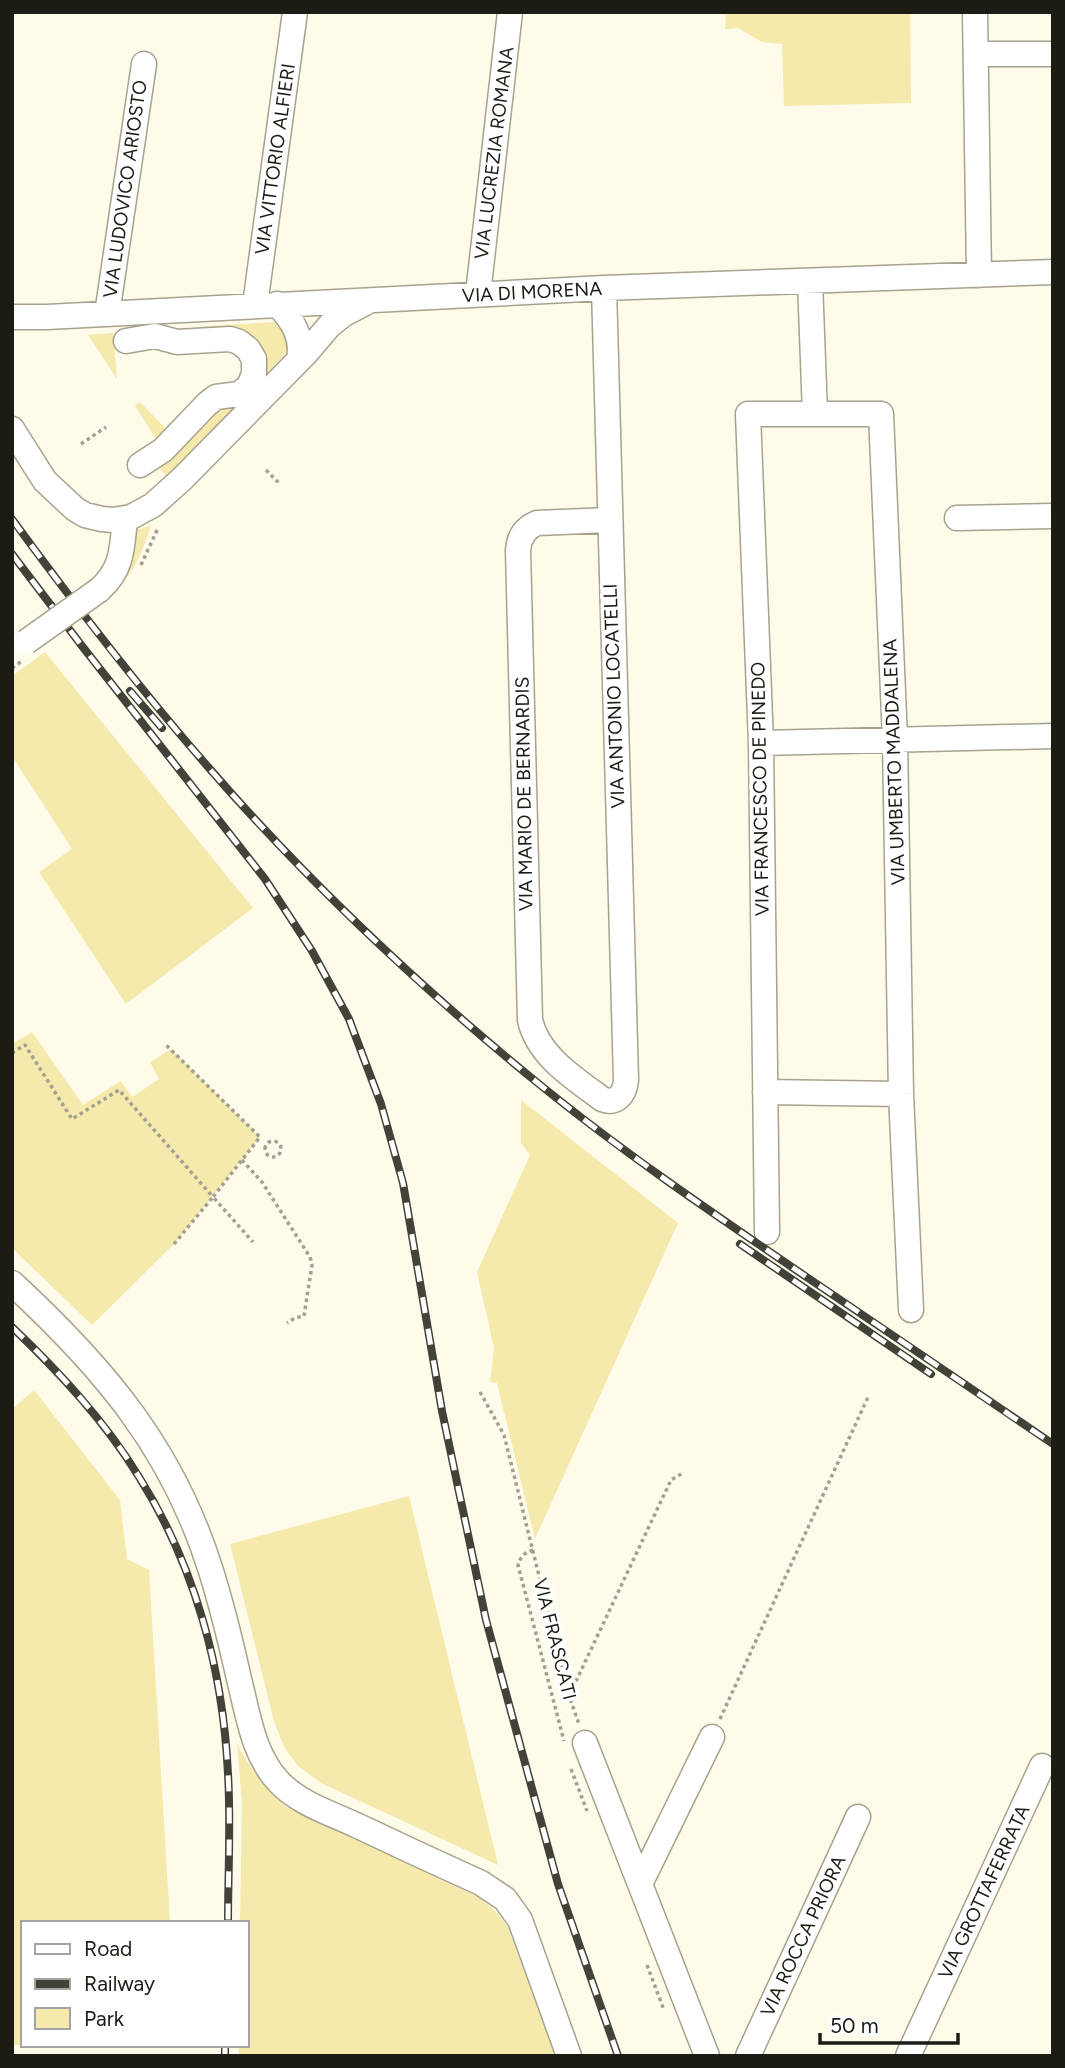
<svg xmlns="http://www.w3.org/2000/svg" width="1065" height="2068" font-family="Figtree,sans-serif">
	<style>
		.green { fill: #f5e9ac }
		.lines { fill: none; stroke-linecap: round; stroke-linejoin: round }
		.minor-casing { stroke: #a6a28d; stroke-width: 27 }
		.path { stroke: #a3a093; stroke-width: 3.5; stroke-dasharray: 3.5 3.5; stroke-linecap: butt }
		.minor { stroke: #fff; stroke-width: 24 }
		.rail-casing { stroke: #434238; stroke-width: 8 }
		.rail { stroke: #fff; stroke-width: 5; stroke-dasharray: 16; stroke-linecap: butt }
		.minor-bridge-casing { stroke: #a6a28d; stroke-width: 27; stroke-linecap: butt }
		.minor-bridge { stroke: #fff; stroke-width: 24 }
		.labels { text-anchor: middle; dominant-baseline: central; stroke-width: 7; stroke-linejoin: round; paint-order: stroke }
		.street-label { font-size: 19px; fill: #1d1c14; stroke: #fff }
	</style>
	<rect width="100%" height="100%" fill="#fffbea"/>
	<path class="green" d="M726 12H910L911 103 784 106 782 44 762 42 738 28 725 29Z
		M275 322 283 326 288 331V350L260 381 258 354 196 327Z
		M113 333 117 379 88 335Z
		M247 394 166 477 156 461 212 406Z
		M140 402 168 431 158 442 135 406Z
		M151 525C144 547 137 567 121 584L129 547 130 529H141Z
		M45 652 253 908 126 1004 39 872 72 849 12 756V676Z
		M32 1032 83 1105 121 1081 132 1097 159 1079 150 1062 171 1049 260 1137 174 1244 92 1325 12 1248V1044Z
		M521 1100 678 1223 535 1539 497 1383 490 1382 494 1348 477 1272 530 1155 521 1143Z
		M34 1390 120 1500 127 1559 149 1570 170 1923H23V2045H12V1409Z
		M409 1496 498 1865 321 1783 298 1766 284 1747 273 1718 230 1544Z
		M237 1744C251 1768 264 1790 286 1807L476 1896C490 1905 499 1913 508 1928L555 2056H239V2045H247V1923H240L242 1804Z"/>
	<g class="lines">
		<defs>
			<path id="minor" d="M975 12 979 275
				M976 54H1053
				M810 281 815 414H881L895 739 901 1094 911 1310
				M604 288 626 1080C625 1094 616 1105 602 1099 574 1078 538 1056 530 1020L518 550C519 537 525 528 537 523L609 520
				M478 294 510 12
				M277 304C293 321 303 336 299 360
				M255 305 295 12
				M107 314 144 64
				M12 317H47L604 288 1053 272
				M126 341 155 336 177 342 230 339 239 342 248 349 254 359V374L249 386 239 394 216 397 207 404 163 450 140 465
				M12 429 45 481 75 509 85 515 102 519 113 520 131 517 153 505 182 479 306 353 330 325 344 314 367 302
				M957 518 1053 516
				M99 590C123 569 122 548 125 518
				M761 743 1053 736
				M765 1092 901 1094
				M767 1232 761 743 748 414H815
				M12 1283C104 1368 173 1449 211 1571 222 1606 231 1643 239 1679 248 1714 253 1754 278 1781 298 1803 330 1813 356 1825 398 1845 439 1864 481 1883L505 1899 520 1920 569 2056
				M585 1743 707 2056
				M640 1884 712 1737
				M748 2056 858 1817
				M908 2056 1042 1766"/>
		</defs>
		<use href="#minor" class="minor-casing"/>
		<path class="path" d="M81 444 106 427
			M266 470 279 483
			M141 565 158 528
			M12 668 22 661
			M12 1053 25 1045 72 1119 119 1090 213 1197 260 1137 165 1044
			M265 1149a8 8 0 1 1 16 0a8 8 0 1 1-16 0Z
			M242 1160 262 1182 310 1257 312 1265 304 1316 295 1318 287 1323
			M174 1244 213 1197 253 1242
			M480 1392 504 1435 569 1696 579 1724
			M533 1550C524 1553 521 1556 518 1565L564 1741
			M570 1694 671 1480 683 1473
			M720 1719 869 1395
			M571 1769 587 1811
			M647 1965 664 2010"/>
		<use href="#minor" class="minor"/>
		<defs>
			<path id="rail" d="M12 519C75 605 139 688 209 768 309 883 421 988 539 1084 625 1154 717 1216 808 1278 890 1333 971 1389 1053 1444
				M12 554 82 646 265 879 312 951 349 1019 381 1104 403 1183 442 1411 486 1620 558 1884 618 2056
				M130 691 162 728
				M740 1244 931 1374
				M12 1327C59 1372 105 1421 139 1477 195 1566 223 1669 228 1774 231 1823 228 1873 228 1923
				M225 2056V2045"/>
		</defs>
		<use href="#rail" class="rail-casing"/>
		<use href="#rail" class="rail"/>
		<defs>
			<path id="minor-bridge" d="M26 642 99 590"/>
		</defs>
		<use href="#minor-bridge" class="minor-bridge-casing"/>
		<use href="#minor-bridge" class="minor-bridge"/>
	</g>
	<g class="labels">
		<g class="street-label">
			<text transform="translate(494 153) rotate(-83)">VIA LUCREZIA ROMANA</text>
			<text transform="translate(275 159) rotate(-82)">VIA VITTORIO ALFIERI</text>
			<text transform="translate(125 189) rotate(-82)">VIA LUDOVICO ARIOSTO</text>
			<text transform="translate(532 292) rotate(-3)">VIA DI MORENA</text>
			<text transform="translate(614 696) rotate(-92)">VIA ANTONIO LOCATELLI</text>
			<text transform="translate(894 762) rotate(-92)">VIA UMBERTO MADDALENA</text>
			<text transform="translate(760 789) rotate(-91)">VIA FRANCESCO DE PINEDO</text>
			<text transform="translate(524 794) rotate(-91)">VIA MARIO DE BERNARDIS</text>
			<text transform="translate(555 1639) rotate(76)">VIA FRASCATI</text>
			<text transform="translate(984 1892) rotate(-65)">VIA GROTTAFERRATA</text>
			<text transform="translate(803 1936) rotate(-65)">VIA ROCCA PRIORA</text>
		</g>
	</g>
	<rect width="1065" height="2068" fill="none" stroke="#1d1c14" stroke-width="28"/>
	<rect x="21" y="1921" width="228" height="126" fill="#ffffff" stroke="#a5a4a1" stroke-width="2"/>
	<rect x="35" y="1944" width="35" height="10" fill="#ffffff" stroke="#a5a4a1" stroke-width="2"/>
	<text x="84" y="1956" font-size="21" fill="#1d1c14">Road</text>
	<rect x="35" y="1979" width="35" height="10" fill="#434238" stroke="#a5a4a1" stroke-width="2"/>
	<text x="84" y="1991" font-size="21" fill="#1d1c14">Railway</text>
	<rect x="35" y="2008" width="35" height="21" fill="#f5e9ac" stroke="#a5a4a1" stroke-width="2"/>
	<text x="84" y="2026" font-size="21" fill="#1d1c14">Park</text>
	<path d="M820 2033v10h138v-10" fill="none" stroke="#1d1c14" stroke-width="3.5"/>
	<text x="830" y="2033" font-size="21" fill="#1d1c14" stroke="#ffffff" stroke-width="5" paint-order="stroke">50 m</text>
</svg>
